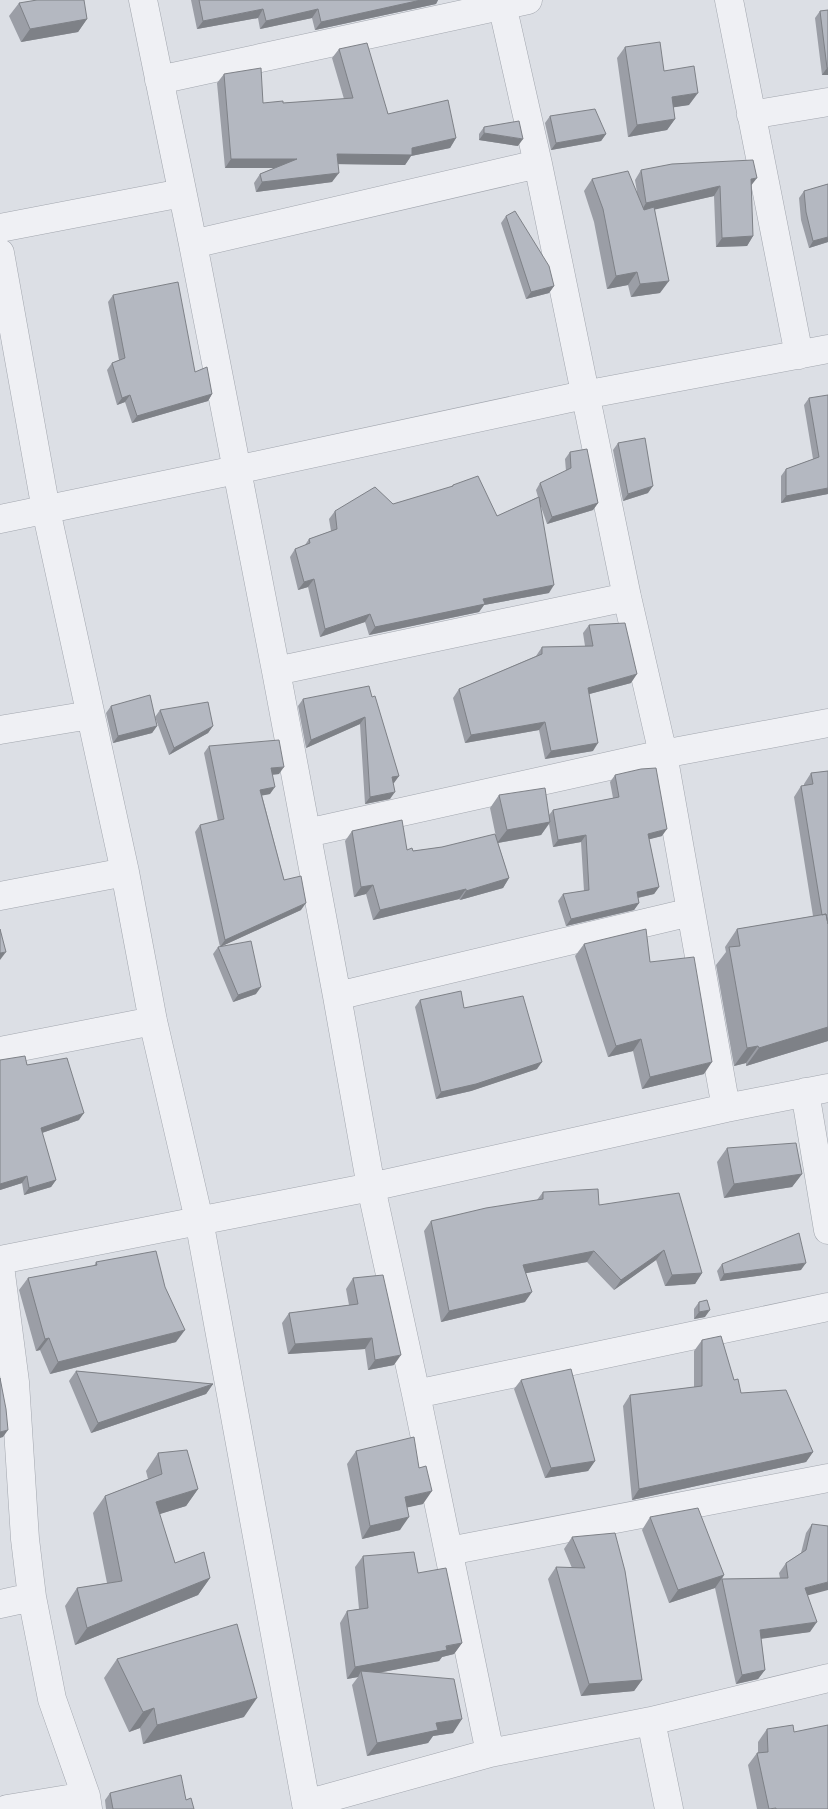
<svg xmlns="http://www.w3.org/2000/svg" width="828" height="1809" font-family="Arial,sans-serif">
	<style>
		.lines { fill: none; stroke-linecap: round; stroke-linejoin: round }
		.minor-casing { stroke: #a2a6ae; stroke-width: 29 }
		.minor { stroke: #eff0f4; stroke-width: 28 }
		.wall { fill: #9b9ea6 }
		.shaded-wall { fill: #7e8187 }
		.building { fill: #b4b8c1; stroke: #7e8187 }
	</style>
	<rect width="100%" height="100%" fill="#dcdfe5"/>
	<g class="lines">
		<defs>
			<path id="minor" d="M143 0 193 244 276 671 337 996 371 1187 416 1394 490 1753
				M501 0 538 164 627 597 663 754 726 1108
				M729 0 799 355
				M159 80 528 0
				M751 115 828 102
				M0 228 182 193
				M193 244 538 164
				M0 253 46 510 125 872 153 1021 199 1220 307 1809
				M0 519 236 470 584 395 828 349
				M276 671 627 597
				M0 730 90 715
				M307 833 663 754 828 723
				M0 896 125 872
				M337 996 691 912
				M0 1051 153 1021
				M805 1092 828 1230
				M0 1260 371 1187 726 1108 828 1088
				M0 1266 15 1382 25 1539 32 1597 52 1699 86 1796 88 1809
				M416 1394 828 1307
				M449 1551 828 1478
				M0 1604 32 1597
				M651 1721 669 1809
				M306 1804 490 1753 651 1721 828 1678
				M7 1809 86 1796"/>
		</defs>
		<use href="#minor" class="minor-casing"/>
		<use href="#minor" class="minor"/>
	</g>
	<path class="wall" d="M191 0H438L436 4 315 30 312 18 260 29 258 18 197 29Z
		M19 3 87 19 78 32 21 42 9 16Z
		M828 10V75H822L815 18 820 11Z
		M625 47 664 71 689 105 673 107 675 119 667 130 628 137 617 58Z
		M339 49 388 114 456 138 450 148 411 156 405 165 338 164 332 182 256 192 254 183 260 174 274 168H225L217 83 224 74 263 103H283L344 99 332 58Z
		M550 116 606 134 601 141 551 150 545 123Z
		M484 127 518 146 479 140V134Z
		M641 170 751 186 753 236 747 246 716 247 714 196 655 209 660 293 631 297 628 285 607 289 594 222 584 191 592 179 637 192 635 180Z
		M828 184V242L809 248 801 220 799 198 804 191Z
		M506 216 554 286 549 293 526 299 501 223Z
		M113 295 195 372 212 394 208 401 132 423 125 402 117 405 107 370 112 363 119 360 108 302Z
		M809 398 828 494 781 503V476L786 469 813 459 804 405Z
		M618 443 648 493 623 501 613 450Z
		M570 452 598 503 593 510 547 524 539 501 549 593 484 605 479 612 369 635 365 622 320 637 308 587 298 590 290 557 295 549 305 545 309 539 331 531 329 519 335 511 393 504 451 487 453 485 497 516 538 497 536 490 540 483 566 471 565 459Z
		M589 625 631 683 589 694 593 751 545 759 539 730 465 743 453 698 459 689 536 656 542 647 585 646 583 633Z
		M372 697 399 776 393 783 390 799 365 804 360 724 306 748 298 706 303 699Z
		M111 706 157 726 152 733 113 743 106 713Z
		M160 710 213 726 208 733 169 755 155 717Z
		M209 746 279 774 272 775 270 794 262 795 284 880 301 910 220 947 195 832 200 825 218 821 204 753Z
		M828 771V1041L746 1066V1063L734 1066 716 965 726 952 725 947 737 929 813 916 794 797 801 786H804V784L811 773Z
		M615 775 662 836 649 839 659 887 654 894 638 898 639 903 634 910 566 926 558 901 563 894 584 891 581 842 553 847 549 824 541 835 498 843 509 878 503 888 460 900 459 899 373 920 366 894 354 897 345 841 352 831 407 850 413 851 442 847 496 837 490 808 499 795 549 815 553 810 613 798 610 782Z
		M584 944 650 962 704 1074 642 1089 633 1051 608 1057 575 956Z
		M218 947 256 994 233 1002 213 954Z
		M420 1000 464 1008 537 1069 471 1091 436 1099 415 1007Z
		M0 1060 27 1065 79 1120 42 1133 56 1180 51 1187 24 1195 22 1183 0 1190Z
		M727 1148 802 1174 792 1187 724 1198 717 1162Z
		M543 1192 599 1205 702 1273 695 1284 665 1286 656 1260 614 1290 587 1262 526 1273 525 1302 441 1322 424 1231 431 1221 537 1200Z
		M96 1262 176 1342 50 1374 40 1350 36 1351 19 1290 28 1278 94 1266Z
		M722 1264 801 1270 720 1281 717 1271Z
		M353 1278 394 1365 368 1370 365 1349 288 1354 282 1323 289 1313 349 1305 346 1289Z
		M699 1302 705 1317 694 1319V1309Z
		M702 1340 734 1380 741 1393 813 1452 806 1462 632 1500 623 1406 630 1395 694 1387V1351Z
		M76 1371 213 1384 206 1394 91 1433 69 1381Z
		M521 1380 595 1461 588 1471 545 1478 514 1389Z
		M356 1451 423 1504 407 1507 400 1530 362 1539 347 1464Z
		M158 1453 198 1489 186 1506 159 1514 175 1563 210 1578 198 1595 75 1645 65 1606 77 1588 107 1583 93 1513 105 1496 148 1479 146 1471Z
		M650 1517 724 1575 722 1579 780 1578 779 1573 786 1563 801 1553 806 1533 812 1524 807 1595 810 1632 761 1638 765 1670 758 1679 736 1684 715 1588 669 1603 642 1530Z
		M572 1537 642 1680 634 1691 581 1696 548 1579 556 1567 572 1568 564 1549Z
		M363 1556 418 1573 462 1643 454 1654 442 1657 439 1661 378 1673 453 1733 433 1736 428 1743 367 1756 352 1685 358 1677 347 1679 340 1623 347 1611 359 1609 355 1567Z
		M117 1659 244 1717 143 1744 140 1728 129 1732 104 1678Z
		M767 1729 794 1732 828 1809H757L748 1765 757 1753H758V1742Z
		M110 1793 186 1800 194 1809H106L105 1800Z"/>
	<path class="shaded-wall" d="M421 0H438L436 4 315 30 321 22Z
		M263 9 258 18 197 29 203 21Z
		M318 9 312 18 260 29 266 21Z
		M87 19 78 32 21 42 30 29Z
		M827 68H828V75H822Z
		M698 93 689 105 663 109 672 97Z
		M675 119 667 130 628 137 637 125Z
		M484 133 523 139 518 146 479 140Z
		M606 134 601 141 551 150 556 143Z
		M456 138 450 148 411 156 405 165 330 164 337 154 412 148Z
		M231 159H297L290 168H225Z
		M339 173 332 182 256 192 262 182Z
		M757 178 750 187 751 179Z
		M720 186 714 196 640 213 646 203Z
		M753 236 747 246 716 247 722 238Z
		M828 237V242L809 248 813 241Z
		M637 272 628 285 607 289 616 276Z
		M669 281 660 293 631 297 640 284Z
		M554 286 549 293 526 299 531 292Z
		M212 394 208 401 132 423 137 416Z
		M130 395 125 402 117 405 122 398Z
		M653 486 648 493 623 501 628 494Z
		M828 488V494L781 503 786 496Z
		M598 503 593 510 547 524 552 517Z
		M314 579 308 587 298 590 304 582Z
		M554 585 549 593 484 605 479 612 369 635 375 627 483 599Z
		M370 614 365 622 320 637 325 629Z
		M637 674 631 683 582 696 588 688Z
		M365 717 360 724 306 748 311 740Z
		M545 722 539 730 465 743 471 735Z
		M157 726 152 733 113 743 118 736Z
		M213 726 208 733 169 755 174 748Z
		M598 743 593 751 545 759 551 751Z
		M284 767 279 774 266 775 271 768Z
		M399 776 394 783 387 784 392 777Z
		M275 787 270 794 255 797 260 790Z
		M395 792 390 799 365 804 370 797Z
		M550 822 541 835 497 843 507 830Z
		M667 829 662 836 643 841 648 834Z
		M586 835 581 842 553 847 558 840Z
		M509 878 503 888 460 900 466 891Z
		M373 885 366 894 354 897 361 887Z
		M659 887 654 894 632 899 637 892Z
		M466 889 459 899 373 920 380 910Z
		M306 903 301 910 220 947 225 940Z
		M639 903 634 910 566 926 571 919Z
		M6 952 0 960V953Z
		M261 987 256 994 233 1002 238 995Z
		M828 1027V1041L746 1066 759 1048Z
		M641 1039 633 1051 608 1057 616 1046Z
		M758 1046 746 1063 734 1066 747 1048Z
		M542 1062 537 1069 471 1091 436 1099 441 1092Z
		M712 1062 704 1074 642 1089 650 1077Z
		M84 1113 79 1120 36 1135 41 1128Z
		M802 1174 792 1187 724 1198 734 1184Z
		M27 1176 22 1183 0 1190V1184Z
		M56 1180 51 1187 24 1195 29 1188Z
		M664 1250 656 1260 614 1290 621 1280Z
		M594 1251 587 1262 516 1275 523 1265Z
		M806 1263 801 1270 720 1281 724 1274Z
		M702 1273 695 1284 665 1286 672 1275Z
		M532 1292 525 1302 441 1322 449 1311Z
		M710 1310 705 1317 694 1319 699 1312Z
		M185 1330 176 1342 50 1374 58 1362Z
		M49 1338 40 1350 36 1351 45 1339Z
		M372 1338 365 1349 288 1354 295 1344Z
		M401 1355 394 1365 368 1370 375 1360Z
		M213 1384 206 1394 91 1433 98 1423Z
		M8 1430 3 1437 0 1438V1432Z
		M813 1452 806 1462 632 1500 639 1489Z
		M595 1461 588 1471 545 1478 551 1468Z
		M198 1489 186 1506 144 1519 156 1502Z
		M432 1491 423 1504 396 1510 405 1497Z
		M409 1517 400 1530 362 1539 370 1526Z
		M724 1575 715 1588 669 1603 678 1590Z
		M210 1578 198 1595 75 1645 87 1628Z
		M828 1582V1590L798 1598 805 1588Z
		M817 1622 810 1632 753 1640 760 1630Z
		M462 1643 454 1654 442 1657 439 1661 362 1676 361 1671 358 1677 347 1679 355 1667Z
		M765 1670 758 1679 736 1684 742 1675Z
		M642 1680 634 1691 581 1696 589 1684Z
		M257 1698 244 1717 143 1744 157 1725Z
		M154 1708 140 1728 129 1732 143 1712Z
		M462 1719 453 1733 433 1736 428 1743 367 1756 377 1743 436 1723Z"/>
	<path class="building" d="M37 0H84L87 19 30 29 19 3Z
		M199 0H421L321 22 318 9 266 21 263 9 203 21Z
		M828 10V68H827L820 11Z
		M660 42 664 71 694 66 698 93 672 97 675 119 637 125 625 47Z
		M367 43 388 114 448 100 456 138 412 148V155L337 154 339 173 262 182 260 174 297 159H231L224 74 261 68 263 103 283 101V103L353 98 339 49Z
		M595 109 606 134 556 143 550 116Z
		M519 121 523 139 484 133V127Z
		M753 160 757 178 751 179 753 236 722 238 720 186 646 203 641 170 672 164Z
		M628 171 644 210 654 207 669 281 640 284 637 272 616 276 603 209 592 179Z
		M828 184V237L813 241 806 212 804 191Z
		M515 211 549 266 554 286 531 292 506 216Z
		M178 282 195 372 207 367 212 394 137 416 130 395 122 398 112 363 125 358 113 295Z
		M828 395V488L786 496V469L819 457 809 398Z
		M645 438 653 486 628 494 618 443Z
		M587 449 598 503 552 517 540 483 571 468 570 452Z
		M478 476 497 516 539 497 554 585 483 599 485 604 375 627 370 614 325 629 314 579 304 582 295 549 310 543 309 539 337 529 335 511 375 487 393 504 453 486V485Z
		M625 623 637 674 588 688 598 743 551 751 545 722 471 735 459 689 542 654V647L593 646 589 625Z
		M369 686 372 697 375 696 399 776 392 777 395 792 370 797 365 717 311 740 303 699Z
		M150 695 157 726 118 736 111 706Z
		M208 702 213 726 174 748 160 710Z
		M279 740 284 767 271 768 275 787 260 790 284 880 301 876 306 903 225 940 200 825 224 819 209 746Z
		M656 768 667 829 648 834 659 887 637 892 639 903 571 919 563 894 589 890 586 835 558 840 553 810 619 797 615 775 641 769Z
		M828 771V924L826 914 822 915 801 786 813 784 811 773Z
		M545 788 550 822 507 830 499 795Z
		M402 820 407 850 412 848 413 851 442 847 495 834 509 878 466 891V889L380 910 373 885 361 887 352 831Z
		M826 914 828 924V1027L759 1048 758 1046 747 1048 729 947 740 946 737 929Z
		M0 929 6 952 0 953Z
		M646 929 650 962 694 957 712 1062 650 1077 641 1039 616 1046 584 944Z
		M251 941 261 987 238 995 218 947Z
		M461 991 464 1008 523 996 542 1062 476 1084 441 1092 420 1000Z
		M25 1056 27 1065 67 1058 84 1113 41 1128 56 1180 29 1188 27 1176 0 1184V1060Z
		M796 1143 802 1174 734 1184 727 1148Z
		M598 1189 599 1205 679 1193 702 1273 672 1275 664 1250 621 1280 594 1251 523 1265 532 1292 449 1311 431 1221 486 1208 543 1199V1192Z
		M799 1233 806 1263 724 1274 722 1264Z
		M156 1251 165 1287 185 1330 58 1362 49 1338 45 1339 28 1278 97 1265 96 1262Z
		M383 1275 401 1355 375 1360 372 1338 295 1344 289 1313 358 1304 353 1278Z
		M707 1300 710 1310 699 1312V1302Z
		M721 1336 734 1380 738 1379 741 1393 786 1390 813 1452 639 1489 630 1395 702 1386V1340Z
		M571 1369 595 1461 551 1468 521 1380Z
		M76 1371 213 1384 98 1423Z
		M0 1378 6 1409 8 1430 0 1432Z
		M414 1437 419 1468 426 1466 432 1491 405 1497 409 1517 370 1526 356 1451Z
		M187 1450 198 1489 156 1502 175 1563 204 1552 210 1578 87 1628 77 1588 122 1581 105 1496 162 1474 158 1453Z
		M698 1508 724 1575 678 1590 650 1517Z
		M812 1524 828 1526V1582L805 1588 817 1622 760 1630 765 1670 742 1675 722 1579 788 1578 786 1563 806 1550Z
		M615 1533 625 1571 642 1680 589 1684 556 1567 585 1568 572 1537Z
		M414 1552 418 1573 446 1568 462 1643 446 1646 447 1650 355 1667 347 1611 368 1608 363 1556Z
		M237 1624 257 1698 157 1725 154 1708 143 1712 117 1659Z
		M361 1671 454 1679 462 1719 436 1723 438 1730 377 1743Z
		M793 1725 794 1732 828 1725V1809H776V1808L769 1809 757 1753 768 1752 767 1729Z
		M181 1775 186 1800 191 1798 194 1809H113L110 1793Z"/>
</svg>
